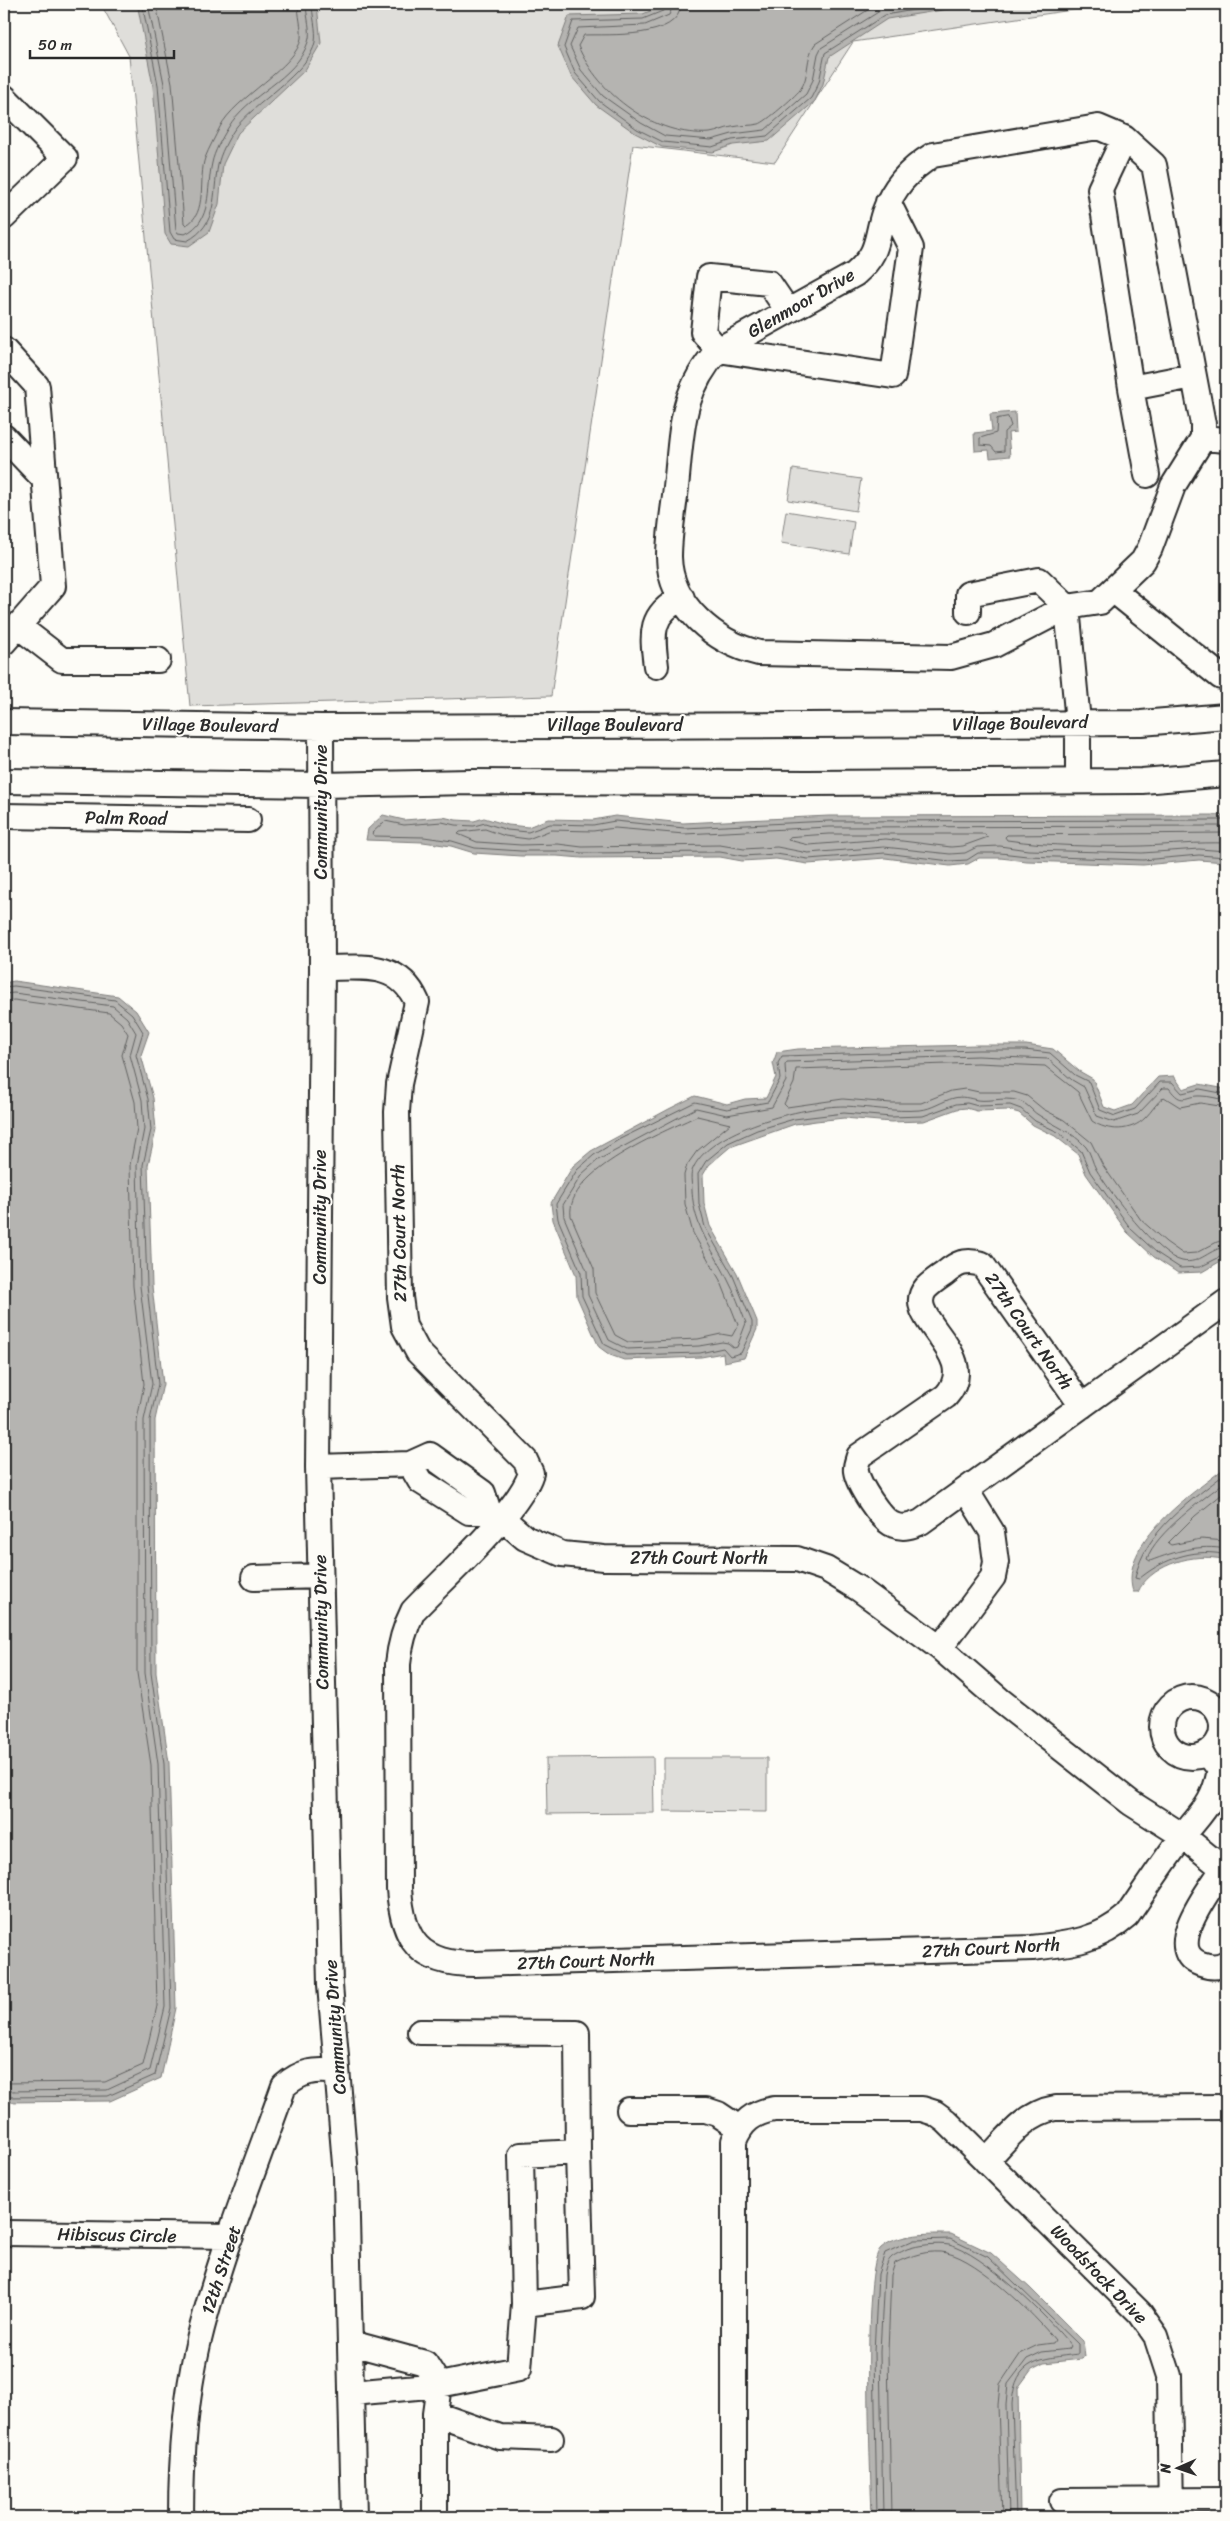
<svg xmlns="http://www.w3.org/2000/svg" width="1230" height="2521" font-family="Sriracha,sans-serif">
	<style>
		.green { fill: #dfdeda; stroke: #858482 }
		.water { fill: #b5b4b1; stroke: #7e7d7b }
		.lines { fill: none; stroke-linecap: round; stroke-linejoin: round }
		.shore { stroke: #626261; stroke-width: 1 }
		.minor-casing { stroke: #2b2b2b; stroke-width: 28 }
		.minor { stroke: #fdfcf7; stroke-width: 24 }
		.labels { text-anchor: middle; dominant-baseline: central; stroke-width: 4; stroke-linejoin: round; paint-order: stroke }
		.street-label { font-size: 18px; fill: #2b2b2b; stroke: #fdfcf7 }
	</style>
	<rect width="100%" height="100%" fill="#fdfcf7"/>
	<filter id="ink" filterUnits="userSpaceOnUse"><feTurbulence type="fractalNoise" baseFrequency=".02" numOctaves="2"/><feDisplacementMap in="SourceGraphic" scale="10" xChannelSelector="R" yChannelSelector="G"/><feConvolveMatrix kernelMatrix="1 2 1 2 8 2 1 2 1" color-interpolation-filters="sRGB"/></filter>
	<g filter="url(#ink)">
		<path class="green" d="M101 4H1113L853 42 775 162 633 145 551 696 190 706 129 56Z
			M793 469 861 479 856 511 788 500Z
			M786 511 854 522 849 554 781 543Z
			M653 1757 654 1813 547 1814 546 1758Z
			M664 1758H767V1812L664 1811Z"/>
		<path class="water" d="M132 4 317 5 321 43 305 70 238 133 223 164 219 204 209 232 189 246 171 244 165 234 153 86 138 8Z
			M667 4H979L887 19 829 57 823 84 815 101 769 141 733 145 713 152 662 147 635 133 596 105 571 76 558 46 569 16 643 14Z
			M1015 412 1016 432 1008 433 1010 456 990 458 989 450 975 451 974 433 992 431 990 414Z
			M383 815 404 820 443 817 456 820 474 821 484 818 508 825 528 827 548 819 593 820 615 816 683 823 829 816 1226 815V862L1199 860 1143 865 1027 861 1000 858H979L968 864 950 866 885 858 808 864 776 859 742 861 720 857 582 858 557 856H521L474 853 451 846 423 842 366 840 368 829Z
			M14 981 118 996 136 1011 149 1032 141 1055 153 1098 156 1130 148 1165 152 1286 163 1384 155 1420 156 1673 169 1763 176 2008 161 2078 110 2101 4 2102V983Z
			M978 1045H1026L1053 1049 1079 1071 1093 1079 1104 1107 1115 1111 1132 1105 1158 1077 1174 1076 1183 1089 1199 1084 1226 1089V1258L1202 1272 1178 1273 1154 1257 1127 1232 1086 1174 1078 1154 1055 1136 1033 1125 1019 1113 1008 1110 977 1111 966 1108 957 1109 924 1121 891 1122 844 1118 816 1121 795 1124 730 1147 709 1165 703 1175 704 1203 710 1226 737 1273 757 1321V1329L744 1358 724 1362 723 1353 701 1357 624 1360 610 1355 599 1347 577 1297 576 1275 553 1220 551 1203 573 1166 591 1151 669 1109 695 1096 727 1104 745 1099 766 1098 776 1077 773 1063 777 1052 798 1049Z
			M1226 1467V1560C1222 1560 1219 1558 1215 1558 1188 1554 1149 1567 1138 1592H1133C1118 1543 1193 1493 1226 1467Z
			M951 2234 991 2253 1030 2288 1083 2341 1085 2356 1082 2359 1044 2363 1032 2369 1018 2388 1020 2517H872C871 2481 861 2265 881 2248 899 2233 929 2234 951 2234Z"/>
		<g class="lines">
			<path class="shore" d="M140 4 143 8 158 85 170 232 174 239 187 241C219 224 212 195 218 165 220 154 228 139 234 130 252 104 310 72 315 42 317 30 312 15 312 4
				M148 4 164 84 176 230 178 233 185 234C213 221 206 189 212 163 214 152 222 138 228 128 247 94 296 80 308 42 312 32 306 15 306 4
				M156 4 172 83 184 223 186 225C208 214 198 178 205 158 209 148 215 137 220 127 234 98 298 66 301 38 302 27 298 15 298 4
				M668 4 665 10 643 19 573 21 564 47 575 73 599 101 637 129 663 142 712 147 732 140 767 136 811 98 819 82 825 53 885 15 949 4
				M674 4 669 15 645 25 578 28 570 46 581 70 603 96 641 123 665 136 711 140 732 134 765 130 806 94 813 80 818 54 821 48 883 9 911 4
				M681 4C680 40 608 34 584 35L578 46C599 95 655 137 710 133 717 132 725 128 732 127 741 125 750 126 759 124 766 122 794 97 800 90 810 77 805 57 815 44L877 4
				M1008 417 1011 426 1004 432V451L996 452 991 446 980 445V438L996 433 997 419Z
				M1226 820 829 821 684 828 615 821 593 825 550 824 528 832 507 830 485 823 474 826 455 825 442 822 404 825 385 821 372 833 374 836 424 837 452 841 475 848 521 851H558L582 853 720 852 743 856 776 854 808 859 885 853 950 861 967 860 978 853H1000L1027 856 1143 860 1199 855 1226 857
				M1226 826 829 827 684 834 615 828 593 831 551 830 528 839 505 836 485 829 460 832 458 834 477 842 521 845 558 844 582 847 720 845 744 849 777 847 808 853 884 847 950 854 965 853 977 847 1000 846 1028 850 1142 853 1199 849 1226 851
				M1226 833 1007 835 1005 837 1007 840C1050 846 1097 847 1142 846 1170 845 1198 842 1226 843
				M829 834H985L988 837 963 846 951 847 886 839 809 845 788 840 790 837Z
				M4 987 14 986 115 1000 132 1014 143 1032 136 1055 148 1099 151 1130 143 1165 147 1286 158 1384 150 1420 151 1673 164 1764 171 2008 155 2075 108 2096 4 2097
				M4 994 14 993 113 1006 127 1018 136 1033 130 1055 142 1100 144 1129 137 1165 140 1286 152 1384 144 1420 145 1673 158 1764 165 2007 150 2070 107 2090 4 2091
				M4 1001 14 1000 109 1013 121 1023 128 1034 122 1055 135 1102 137 1129 130 1165 133 1286 144 1384 137 1420V1673L151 1765 157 2006 143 2065 105 2082 4 2083
				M1226 1094 1200 1089 1182 1093 1172 1082H1160L1135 1109 1115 1116 1100 1110 1089 1082 1075 1075 1050 1053 1025 1050H978L782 1056 778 1063 780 1079 768 1102 727 1109 695 1102 620 1139 594 1155 577 1170 556 1204 558 1219 581 1273 582 1296 604 1344 626 1355 700 1353 723 1348 730 1356 741 1353 752 1329V1322L733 1276 705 1227 699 1204 698 1174 706 1161 728 1143 757 1130 794 1119 844 1113 891 1117 923 1116 956 1104 967 1103 978 1106 1010 1105 1021 1109 1035 1121 1058 1132 1081 1151 1090 1172 1131 1229 1157 1253 1180 1268 1200 1267 1226 1254
				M1226 1100C1218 1099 1210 1096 1201 1096 1184 1095 1183 1107 1169 1088H1163L1138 1114 1114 1122 1097 1116 1084 1087 1072 1080 1048 1059 978 1056 787 1062 785 1065 786 1081 772 1107 727 1115 696 1108 598 1160 582 1174 563 1205 564 1217 587 1271 588 1295 609 1340 627 1349 699 1346 722 1342 728 1343 734 1348 737 1347 746 1323C740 1308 735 1293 727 1278 712 1248 694 1227 692 1191 692 1185 690 1177 692 1171 707 1129 805 1106 844 1106 870 1107 893 1112 920 1110 932 1109 942 1101 954 1098 962 1096 969 1098 977 1100 993 1102 1009 1095 1024 1103 1030 1107 1034 1113 1040 1116 1055 1126 1073 1132 1086 1147 1091 1153 1092 1162 1096 1169 1109 1191 1157 1256 1182 1261 1200 1265 1210 1248 1226 1247
				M1226 1107 1200 1103 1180 1107 1164 1097C1156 1103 1152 1111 1145 1118 1131 1132 1108 1132 1092 1121L1078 1092 1045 1066 978 1063 796 1069 794 1083 784 1104 787 1107 843 1099 891 1103H921L951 1091 965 1089 979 1092H1014L1027 1096 1043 1109 1064 1120 1091 1142 1102 1164 1141 1220 1166 1242 1183 1254 1196 1253 1217 1242 1226 1240
				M697 1116 730 1124 697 1151 687 1165 684 1175 685 1204 693 1233 721 1282 738 1325 732 1336 721 1334 698 1339 628 1342 615 1335 595 1293 594 1269 571 1216C565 1171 664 1132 697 1116Z
				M1226 1473C1191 1501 1145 1530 1135 1578L1139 1579C1159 1562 1187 1550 1215 1553 1219 1553 1222 1555 1226 1555
				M1226 1481C1205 1498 1155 1533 1147 1559L1150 1561C1176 1551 1199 1544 1226 1549
				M1226 1491 1195 1516 1168 1543 1171 1545 1201 1539 1226 1541
				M877 2517 874 2352 878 2274 885 2253 914 2240 950 2239 988 2257 1078 2344V2354C1041 2359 1015 2358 1012 2404L1016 2517
				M883 2517 880 2352 884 2275C888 2256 891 2257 907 2249 918 2245 937 2243 949 2245 982 2252 1050 2319 1071 2346L1069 2349 1042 2352 1027 2359 1008 2384 1006 2405 1009 2517
				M891 2517 888 2352 891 2275 895 2263C910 2256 929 2249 947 2253 979 2260 1034 2314 1055 2340L1053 2343 1038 2345 1021 2353 1000 2384 998 2405 1002 2517"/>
			<defs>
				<path id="minor" d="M4 97 65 158 4 217
					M1098 127 1124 138 1154 165 1203 424V438L1173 486 1150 548 1143 561 1100 602 1067 607 994 645 951 657 759 653C716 643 670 606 669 557 669 531 675 503 677 477 682 426 682 390 718 350L855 274C880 252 875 241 884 213 893 187 911 168 933 155Z
					M1124 138 1100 189 1131 388
					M788 311 769 283 709 277 703 332 718 350 893 376 911 248 888 202
					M4 350 37 386 53 586 4 642
					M4 437 44 479
					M1203 438 1226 440
					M1147 475 1131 388 1193 376
					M1113 590 1221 677
					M1067 607 1078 722V780
					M968 612V594L1039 580 1067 607
					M18 626 62 660H158
					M656 666C652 634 649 614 682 598
					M4 722 321 727 806 725 1141 723 1226 716
					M321 727 322 968 318 1467 330 1985 346 2176 354 2517
					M4 781 321 785 471 782 807 783 1142 781 1226 774
					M4 816 248 820
					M322 968C360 968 399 960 417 1002L399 1084 397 1112 400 1297 404 1326 418 1352 525 1460 531 1473C519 1512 444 1578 413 1611 404 1629 400 1644 398 1664L399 1889C403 1941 419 1964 474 1964L1032 1948C1068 1944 1099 1941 1127 1916 1145 1890 1163 1862 1183 1836 1203 1810 1213 1805 1220 1770L1208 1753
					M1082 1406 982 1264C965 1259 957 1263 944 1274 938 1278 931 1283 926 1288 900 1318 984 1354 946 1396L859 1456C858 1460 855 1466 856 1471 858 1484 881 1521 894 1525 903 1529 912 1526 921 1522L1226 1302
					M410 1464 420 1481 469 1512H489L502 1518 525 1538 562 1554 604 1558 797 1559 826 1569 859 1589 940 1648 1001 1701 1131 1803 1183 1836 1226 1871
					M318 1467 410 1464 430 1455 483 1493 489 1512
					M254 1578 320 1576
					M940 1648 993 1577 996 1562 992 1532 966 1490
					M1162 1727a30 30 0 1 1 60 0a30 30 0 1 1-60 0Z
					M1223 1869C1211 1888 1161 1950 1201 1964 1209 1967 1218 1968 1226 1963
					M420 2032 577 2033 578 2152
					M629 2110H706L718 2114 739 2128
					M986 2161C1006 2140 1025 2113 1055 2108L1226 2107
					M4 2233 231 2236
					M351 2343 425 2363 439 2385 435 2414V2517
					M352 2393 439 2385 519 2369 524 2304 582 2297 578 2152 521 2155 524 2304
					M435 2414 500 2437 551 2439
					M1062 2501 1226 2500
					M181 2517C181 2460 185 2401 198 2344 219 2256 254 2171 284 2086 301 2071 315 2069 337 2072
					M734 2517V2141C742 2121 753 2113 774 2109H922L935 2113 946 2121 1140 2313 1156 2336 1169 2376 1171 2517"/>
			</defs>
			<use href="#minor" class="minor-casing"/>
			<use href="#minor" class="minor"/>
		</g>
	</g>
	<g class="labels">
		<g class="street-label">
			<text transform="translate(801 303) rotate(-30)">Glenmoor Drive</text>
			<text transform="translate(1020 723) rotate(-1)">Village Boulevard</text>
			<text transform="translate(210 725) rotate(1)">Village Boulevard</text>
			<text x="615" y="725">Village Boulevard</text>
			<text transform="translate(321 812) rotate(-90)">Community Drive</text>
			<text transform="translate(126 818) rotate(1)">Palm Road</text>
			<text transform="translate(320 1217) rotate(-90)">Community Drive</text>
			<text transform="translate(399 1233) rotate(-91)">27th Court North</text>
			<text transform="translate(1029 1331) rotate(55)">27th Court North</text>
			<text x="699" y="1558">27th Court North</text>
			<text transform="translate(321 1622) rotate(-91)">Community Drive</text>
			<text transform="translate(991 1948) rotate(-3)">27th Court North</text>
			<text transform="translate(586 1961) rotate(-2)">27th Court North</text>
			<text transform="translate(335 2027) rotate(-94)">Community Drive</text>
			<text transform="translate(117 2235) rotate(1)">Hibiscus Circle</text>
			<text transform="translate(221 2270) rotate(-72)">12th Street</text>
			<text transform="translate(1099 2274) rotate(46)">Woodstock Drive</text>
		</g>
	</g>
	<rect width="1230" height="2521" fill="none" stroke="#fdfcf7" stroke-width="20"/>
	<rect x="10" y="10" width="1210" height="2501" fill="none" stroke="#2b2b2b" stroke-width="2" filter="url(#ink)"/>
	<g transform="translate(1178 2468) rotate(268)" stroke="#fdfcf7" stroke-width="4" paint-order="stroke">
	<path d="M0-4L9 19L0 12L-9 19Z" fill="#2b2b2b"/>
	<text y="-8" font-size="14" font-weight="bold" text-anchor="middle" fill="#2b2b2b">N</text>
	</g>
	<path d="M30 50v8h144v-8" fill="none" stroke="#2b2b2b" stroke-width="2.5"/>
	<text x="38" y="50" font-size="15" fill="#2b2b2b" stroke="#fdfcf7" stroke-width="4" paint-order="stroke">50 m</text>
</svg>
